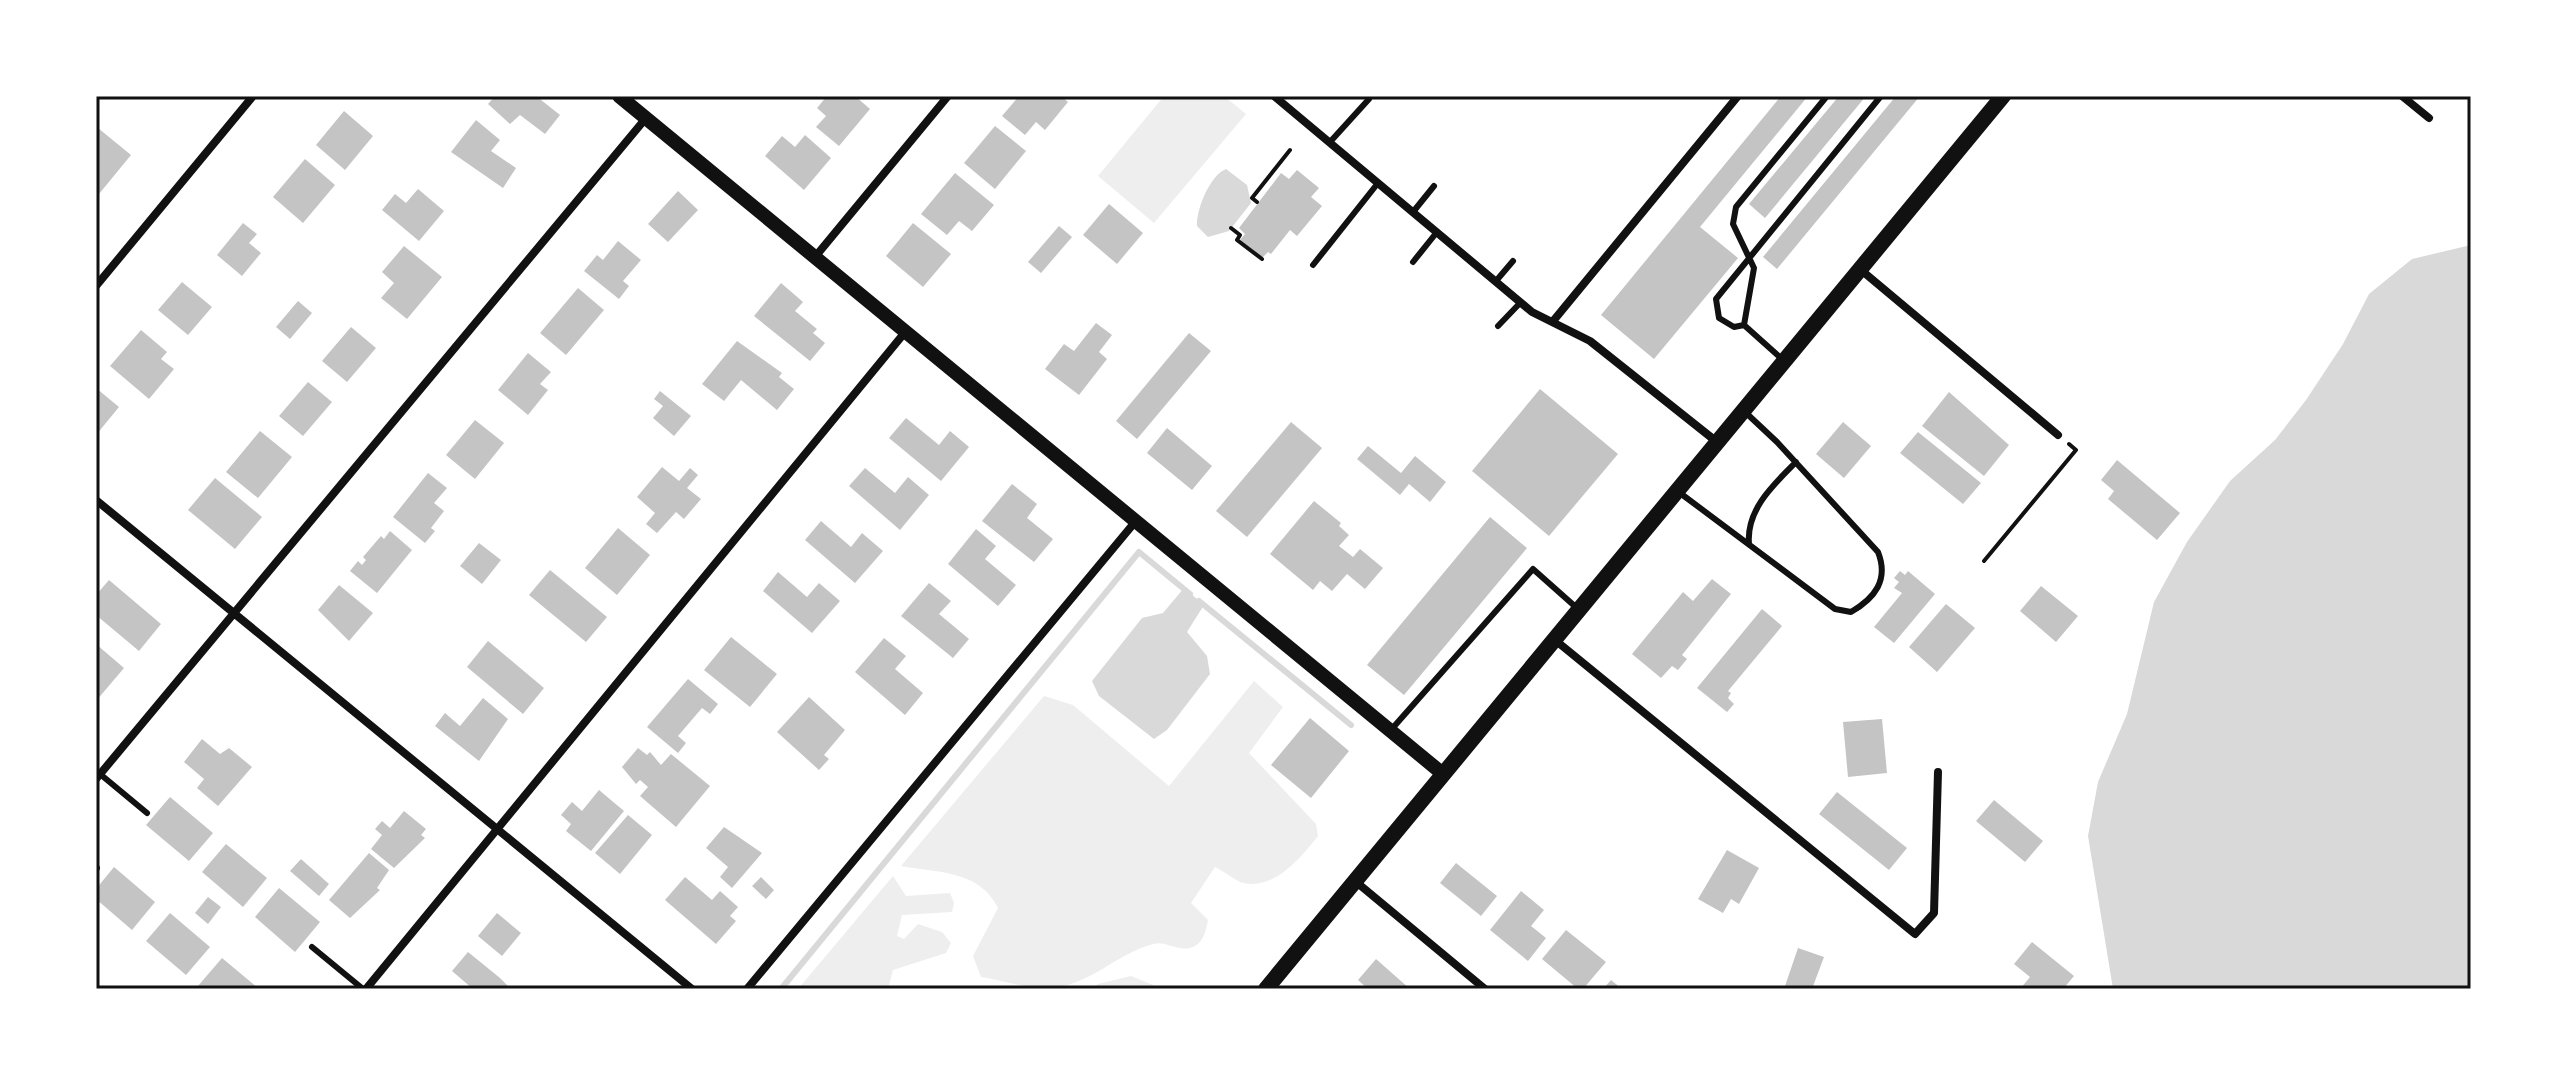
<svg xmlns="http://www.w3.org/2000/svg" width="2567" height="1085" font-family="'IBM Plex Sans',sans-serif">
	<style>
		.green { fill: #eee }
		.water { fill: #d9d9d9 }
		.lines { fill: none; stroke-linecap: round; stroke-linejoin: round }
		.stream { stroke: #d9d9d9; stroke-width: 6 }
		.building { fill: #c4c4c4 }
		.path { stroke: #111; stroke-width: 4 }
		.service { stroke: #111; stroke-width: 6 }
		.minor { stroke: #111; stroke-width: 8 }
		.tertiary { stroke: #111; stroke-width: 14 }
		.secondary { stroke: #111; stroke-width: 16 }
		.neatline { fill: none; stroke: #111; stroke-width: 3 }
	</style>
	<rect width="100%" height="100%" fill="#fff"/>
	<path class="green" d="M1164 96H1224L1246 114 1154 223 1098 176Z
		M1254 681 1283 707 1249 753 1316 824 1318 836C1302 856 1275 890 1244 883 1235 881 1224 871 1215 867L1191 903 1208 920C1206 930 1204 941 1195 946 1179 954 1167 940 1153 944 1115 954 1089 987 1048 988 1027 989 1002 980 981 977L973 956 998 908C979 870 939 873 901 866L1044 696 1073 705 1169 786Z
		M893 876 906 896 950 893 954 903 952 912 902 915 897 936 904 939 918 924 942 932 951 943 946 953 893 970 888 989H798Z
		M1131 976 1163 989H1092L1098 984Z"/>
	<path class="water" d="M1226 169 1247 185 1251 203 1229 231 1208 237 1197 226C1196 210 1210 175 1226 169Z
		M2471 245V989H2113L2088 836 2098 782 2127 714 2154 602 2187 542 2230 481 2275 440 2306 400 2343 344 2369 294 2412 259Z
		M1184 588 1204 605 1187 632 1207 656 1210 674 1167 730 1154 739 1099 696 1092 681 1142 618 1163 613Z"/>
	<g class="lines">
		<path class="stream" d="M1199 601 1351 725
			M781 989 1139 552 1190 594"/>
	</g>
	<path class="building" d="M495 96H536L560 115 545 134 520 115 510 124 488 104Z
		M827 96H855L870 109 839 146 816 127 826 116 817 108Z
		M1019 96H1061L1068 102 1045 130 1036 122 1025 135 1002 116Z
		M1781 96H1808L1700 227 1738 258 1654 359 1601 315Z
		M1839 96H1866L1765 218 1749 204Z
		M1896 96H1920L1777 269 1763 257Z
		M344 111 373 136 345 170 316 145Z
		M476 120 500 140 491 151 516 168 503 188 451 152Z
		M995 126 1026 151 995 189 964 163Z
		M98 128 131 155 99 194 96 192Z
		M805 135 831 158 804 190 765 156 782 136 795 147Z
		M305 159 335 185 303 223 273 197Z
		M1297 170 1319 188 1311 197 1322 206 1297 236 1290 230 1271 254 1268 252 1262 258 1240 240 1245 234 1239 228 1281 173 1289 179Z
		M955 173 994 205 972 231 959 221 947 235 921 214Z
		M418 189 444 211 419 241 382 210 395 194 406 203Z
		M678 191 698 210 668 242 648 224Z
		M1109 204 1143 233 1117 264 1083 235Z
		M243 223 257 234 249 243 261 253 242 276 217 255Z
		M913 223 951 254 923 287 886 256Z
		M1059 226 1072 237 1041 273 1028 262Z
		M618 241 641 260 623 281 629 286 619 299 584 271 597 255 603 260Z
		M404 246 442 277 407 319 381 298 394 283 382 272Z
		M182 282 212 307 188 335 158 310Z
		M781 283 803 302 795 311 817 329 813 333 825 343 810 361 754 316Z
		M578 288 604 310 566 355 540 333Z
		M298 301 312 313 290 339 276 327Z
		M1096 323 1112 335 1099 352 1107 359 1079 395 1045 369 1064 344 1074 351Z
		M351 327 376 348 347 382 322 361Z
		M141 330 167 352 161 359 174 369 149 399 110 366Z
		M1189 333 1211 351 1137 439 1116 421Z
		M737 341 782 373 779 377 794 389 777 410 741 380 724 401 702 384Z
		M528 353 551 372 540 384 548 390 528 415 498 390Z
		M308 382 332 402 303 436 279 416Z
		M96 388 119 407 96 435Z
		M1540 389 1618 454 1549 536 1472 471Z
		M660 391 691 416 674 436 653 418 663 406 654 399Z
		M1949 392 2009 445 1984 476 1922 426Z
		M906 418 939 445 950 431 969 447 941 481 889 438Z
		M475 420 504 443 475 479 446 455Z
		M1291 422 1322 448 1247 537 1216 511Z
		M1843 422 1871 446 1844 478 1816 454Z
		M1167 428 1212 466 1192 490 1147 453Z
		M260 431 292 457 258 498 226 472Z
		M1918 432 1981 483 1963 504 1900 453Z
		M1368 446 1401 473 1415 456 1446 482 1430 502 1409 484 1400 495 1357 459Z
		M2117 460 2180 513 2157 540 2108 499 2114 491 2101 480Z
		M662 467 679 481 690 468 698 475 687 488 701 499 684 519 676 512 657 533 646 524 655 513 637 497Z
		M865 468 895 493 908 477 929 495 900 530 849 486Z
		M428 473 447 488 434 503 444 511 431 528 435 531 425 543 393 517Z
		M215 478 262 517 235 549 188 510Z
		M1012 484 1037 504 1027 518 1053 539 1034 562 982 521Z
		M1314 501 1341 523 1339 526 1349 535 1339 546 1353 557 1360 549 1383 568 1365 589 1347 574 1332 591 1320 581 1313 590 1270 554Z
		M1490 517 1527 548 1404 695 1367 665Z
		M821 521 851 547 862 533 883 551 855 583 805 540Z
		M618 528 650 555 617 595 585 568Z
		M976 529 996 546 985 559 1016 585 998 606 948 564Z
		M390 531 412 550 377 593 350 571 358 561 362 565 366 560 363 557 381 536 384 539Z
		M479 543 501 560 482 584 460 566Z
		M550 570 607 617 586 642 529 595Z
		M1900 571 1905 575 1908 571 1935 594 1894 643 1874 627 1902 593 1894 588 1899 582 1894 578Z
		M778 572 807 597 819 583 840 601 812 633 763 591Z
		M1712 579 1731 594 1682 655 1687 659 1678 670 1672 666 1661 678 1632 654 1683 592 1693 601Z
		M109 580 161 624 139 651 96 615V595Z
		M929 583 951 601 939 614 969 639 953 658 901 616Z
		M339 585 373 613 349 641 318 610Z
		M2041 586 2078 616 2056 642 2020 611Z
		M1946 604 1975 628 1937 672 1909 647Z
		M1762 609 1782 626 1728 691 1731 693 1728 698 1734 704 1727 712 1697 688Z
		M731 637 777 674 750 707 704 670Z
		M884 638 906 656 895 669 923 693 905 715 855 672Z
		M488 641 544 688 523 714 467 667Z
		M96 644 124 668 96 701Z
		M688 679 718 704 710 714 702 708 678 736 686 743 678 753 647 727Z
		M809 697 845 730 824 755 829 759 819 770 777 732Z
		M483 698 508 719 479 761 435 726 445 713 460 726Z
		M1310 718 1349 751 1311 798 1271 765Z
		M1882 719 1887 773 1848 777 1843 722Z
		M202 739 220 754 229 748 252 767 218 806 197 788 204 779 184 762Z
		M638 748 647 755 650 752 661 765 671 754 710 786 676 827 640 796 648 787 640 780 636 784 622 767Z
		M599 790 624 811 591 851 566 831 571 824 561 815 572 802 582 811Z
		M1837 792 1907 848 1889 870 1819 814Z
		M170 797 213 833 189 861 146 825Z
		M1994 800 2043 841 2025 862 1976 821Z
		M404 811 426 829 421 835 425 838 394 868 371 849 382 835 375 829 382 821 390 828Z
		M628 815 652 835 620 874 595 853Z
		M724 827 762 853 732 888 720 877 728 867 706 848Z
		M226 844 267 878 243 907 202 872Z
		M1727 850 1759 868 1739 904 1731 899 1723 913 1698 899Z
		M369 853 389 870 377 888 380 890 350 918 329 900Z
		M301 859 329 884 319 896 290 871Z
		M1456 863 1497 896 1481 916 1440 883Z
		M114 867 155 902 132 930 96 899V889Z
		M685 877 712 900 720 891 738 907 730 916 736 921 716 944 665 900Z
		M761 877 774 890 766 899 752 886Z
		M279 888 320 922 295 952 255 917Z
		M1521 891 1544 910 1531 926 1546 938 1528 961 1490 930Z
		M208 897 221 907 208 924 195 913Z
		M170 913 210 947 186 975 146 941Z
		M497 913 521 933 502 956 478 936Z
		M1566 930 1606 962 1583 989H1578L1542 959Z
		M2032 942 2074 976 2063 989H2020L2030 977 2014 964Z
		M1798 948 1824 957 1812 989H1784Z
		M468 952 500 978 511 989H473L452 971Z
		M222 958 252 983 259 989H202L198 986Z
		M1376 959 1410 989H1368L1358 980Z
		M1611 980 1622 989H1603Z"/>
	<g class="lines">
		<path class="path" d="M1257 202 1252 198 1290 150
			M1231 228 1240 235 1237 240 1262 259
			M1984 561 2076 450 2069 444"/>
		<path class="service" d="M1330 142 1369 99
			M1413 212 1434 186
			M1413 262 1437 232
			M1313 265 1378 183
			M1496 281 1513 261
			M1744 325 1754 268 1733 224 1736 207 1827 96
			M1498 326 1521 302
			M1782 359 1744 325 1734 327 1719 318 1716 299 1881 96
			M1680 493 1835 609 1851 612C1875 598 1889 580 1878 552L1777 442 1744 411
			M1749 544C1746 510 1773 485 1796 462
			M1390 731 1533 569 1578 609
			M100 774 147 813
			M96 868H97
			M312 947 363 989"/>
		<path class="minor" d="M1274 96 1532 312 1590 341 1717 442
			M2402 96 2429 118
			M815 257 948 96
			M1861 270 2058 435
			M96 286 253 96
			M1554 320 1738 96
			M96 500 692 989
			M1555 640 1915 934 1934 913 1938 772
			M96 779 646 118
			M1355 881 1485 989
			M366 989 906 331
			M747 989 1135 522"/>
		<path class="tertiary" d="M619 96 1443 774"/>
		<path class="secondary" d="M1266 989 2003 96"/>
	</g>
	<rect width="2567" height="1085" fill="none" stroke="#ffffff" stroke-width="196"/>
	<rect x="98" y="98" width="2371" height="889" class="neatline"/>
</svg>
